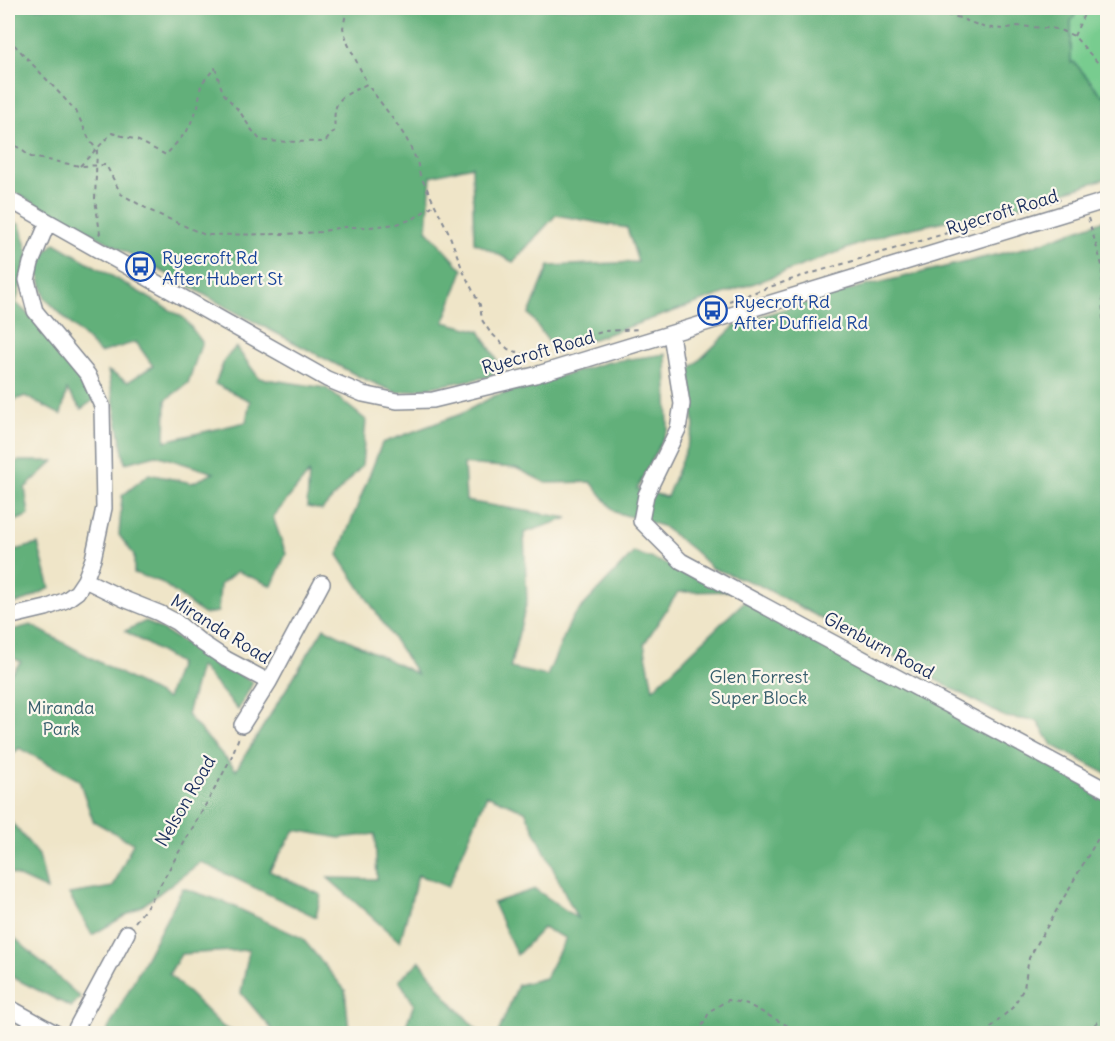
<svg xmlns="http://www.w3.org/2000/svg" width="1115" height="1041" font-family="Delius,sans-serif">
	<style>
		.green { fill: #78cc8f; stroke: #4a7e76; stroke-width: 1.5 }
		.forest { fill: #62b07a; stroke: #3e706c; stroke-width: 1.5 }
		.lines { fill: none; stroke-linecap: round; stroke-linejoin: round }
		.minor-casing { stroke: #858a93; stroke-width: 18 }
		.path { stroke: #858a93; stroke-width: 2; stroke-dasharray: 4.5 4.5; stroke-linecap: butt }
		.minor { stroke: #fff; stroke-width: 15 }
		.labels { text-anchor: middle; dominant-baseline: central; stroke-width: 4.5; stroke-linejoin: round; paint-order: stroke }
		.street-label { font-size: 18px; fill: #1b2f5e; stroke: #fbf7ec }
		.transit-label { font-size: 18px; fill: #164399; stroke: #fbf7ec; text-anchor: start }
		.park-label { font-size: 18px; fill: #375e6d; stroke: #fbf7ec }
	</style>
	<rect width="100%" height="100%" fill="#fbf7ec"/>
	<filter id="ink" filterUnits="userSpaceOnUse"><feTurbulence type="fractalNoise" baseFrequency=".0167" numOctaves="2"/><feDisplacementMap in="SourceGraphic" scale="12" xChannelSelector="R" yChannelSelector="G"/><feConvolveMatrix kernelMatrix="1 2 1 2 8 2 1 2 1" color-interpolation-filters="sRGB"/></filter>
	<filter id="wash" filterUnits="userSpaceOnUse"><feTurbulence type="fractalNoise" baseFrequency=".008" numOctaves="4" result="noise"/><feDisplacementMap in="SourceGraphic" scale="24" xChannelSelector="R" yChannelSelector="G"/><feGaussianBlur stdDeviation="1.35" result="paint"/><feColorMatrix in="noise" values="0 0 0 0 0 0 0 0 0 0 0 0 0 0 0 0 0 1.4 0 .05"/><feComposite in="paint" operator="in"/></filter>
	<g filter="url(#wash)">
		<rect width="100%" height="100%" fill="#efe5c8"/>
		<path class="green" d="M1080 8H1107V91L1103 96 1074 62 1071 64V21Z"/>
		<path class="forest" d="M8 8H1080L1071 21V63L1074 62 1103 96 1107 91V178L1031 203 889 233 772 277 556 352 529 314 549 266 638 262 627 228 556 215 513 262 474 242 472 166 431 176 427 230 463 270 444 322 480 331 501 367 488 377 397 393 360 377 228 308 184 283 8 189Z
			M8 218 20 225 28 254 16 303 55 339 98 397 81 409 67 390 61 415 25 396 8 403Z
			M1107 219V774L1052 745 1037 721 1005 717 759 585 712 568 693 550 662 526 615 512 591 482 546 483 516 468 464 464 466 501 568 518 524 533 527 601 510 668 547 676 572 618 634 552 741 591 678 592 644 644 653 689 750 596 1107 793V1033H498L518 985 545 978 566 938 543 928 517 955 493 903 535 889 577 918 525 811 487 795 448 887 418 875 400 942 328 878 377 879 375 834 340 838 295 830 269 871 321 895 316 917 201 862 142 906 92 935 69 894 113 887 133 843 93 821 79 780 19 748 8 760V677L21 662 8 655V631L31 625 167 699 179 663 125 631 146 621 253 682 238 710 200 666 187 715 236 770 324 628 417 674 338 555 382 443 461 414 494 396 608 362 666 354 668 429 637 489 667 497 694 428 690 369 738 323 853 289 1032 246Z
			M55 243 184 318 202 342 188 383 166 400 165 441 246 422 250 401 215 384 225 359 236 347 259 378 326 388 366 420 362 466 322 510 307 507 309 473 273 517 286 554 272 586 237 571 220 585 218 612 203 614 161 582 134 573V555L119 535 122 496 149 474 192 483 214 473 156 455 125 463 108 371 128 382 153 366 136 342 100 353 45 298 36 261Z
			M17 461H54L25 488 29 515 8 524V473Z
			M38 544 50 588 24 601 8 605V552Z
			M8 818 39 855 47 890 8 872Z
			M183 888 224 902 302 938 345 990 349 1030 338 1034 275 1033 241 993 249 950 181 954 169 974 223 1027 236 1033H106Z
			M8 932 80 997 71 1007 8 975Z
			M420 961 448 999 480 1033H403L414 1004 399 980Z"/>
	</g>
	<g filter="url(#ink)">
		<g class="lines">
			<defs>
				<path id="minor" d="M8 199 327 379 363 394 397 401 433 400 535 375 1108 200
					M671 334 682 404 678 429 646 495 641 521 681 561 1108 791
					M85 580 124 599 159 613 176 622 202 643 226 659 269 682
					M8 617 46 608 66 600 77 592 85 580 93 559 104 508 102 406 88 375 35 311 27 280 31 263 48 222
					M242 725 269 682 322 583
					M8 1007 57 1034
					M73 1034 127 933"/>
			</defs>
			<use href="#minor" class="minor-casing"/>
			<path class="path" d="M347 8 343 28 348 44 367 83
				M827 8H871
				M884 8 925 11 957 17 983 27 1003 29 1018 26 1057 29 1074 36 1099 64 1108 62
				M1074 36 1087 8
				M8 38 76 111 90 141 97 150 95 199 100 233 98 236
				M8 140 31 157 80 166 106 165 121 194 151 211 205 235 285 234 320 232 342 227H370L397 224 413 219 435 204
				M80 166 112 133 137 140 166 155 187 131 198 107 201 84 215 68 223 93 240 112 251 129 260 140C282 143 303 141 325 142L335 130C332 97 341 98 367 84L396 123 406 138 417 161 420 175 448 231 463 271 480 305 482 320 490 332 508 349 542 360
				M1088 218 1102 265 1103 320 1108 383
				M729 301 799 277 1062 199
				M557 354 579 339 605 331 639 329
				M135 922 150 903 218 783 231 758 239 737
				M698 1034 710 1011 728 1000 747 1004 803 1034
				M984 1034 1013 1007 1024 988 1029 958 1108 821
				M1079 1034 1108 1016"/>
			<use href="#minor" class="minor"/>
		</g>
	</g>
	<defs>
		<symbol id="bus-ring" viewBox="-11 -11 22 22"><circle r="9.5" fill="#fbf7ec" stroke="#1a4fb4" stroke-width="1.5"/><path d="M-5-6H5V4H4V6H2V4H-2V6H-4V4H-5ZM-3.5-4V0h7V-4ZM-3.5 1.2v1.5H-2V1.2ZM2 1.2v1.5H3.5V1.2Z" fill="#1a4fb4"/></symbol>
	</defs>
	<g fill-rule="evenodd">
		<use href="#bus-ring" x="124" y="250" width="33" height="33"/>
		<use href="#bus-ring" x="696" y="294" width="33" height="33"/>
	</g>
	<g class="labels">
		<g class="street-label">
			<text transform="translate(1002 212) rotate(-17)">Ryecroft Road</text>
			<text transform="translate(538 352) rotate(-16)">Ryecroft Road</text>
			<text transform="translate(221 629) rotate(32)">Miranda Road</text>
			<text transform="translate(879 645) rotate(28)">Glenburn Road</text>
			<text transform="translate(185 801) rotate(-60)">Nelson Road</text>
		</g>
		<g class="transit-label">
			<text x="162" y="257">Ryecroft Rd<tspan x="162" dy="21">After Hubert St</tspan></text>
			<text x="734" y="301">Ryecroft Rd<tspan x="734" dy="21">After Duffield Rd</tspan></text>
		</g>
		<g class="park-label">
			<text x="759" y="676">Glen Forrest<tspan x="759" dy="21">Super Block</tspan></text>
			<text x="61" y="707">Miranda<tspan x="61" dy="21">Park</tspan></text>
		</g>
	</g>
	<rect width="1115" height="1041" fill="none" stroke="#fbf7ec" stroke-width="30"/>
</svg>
